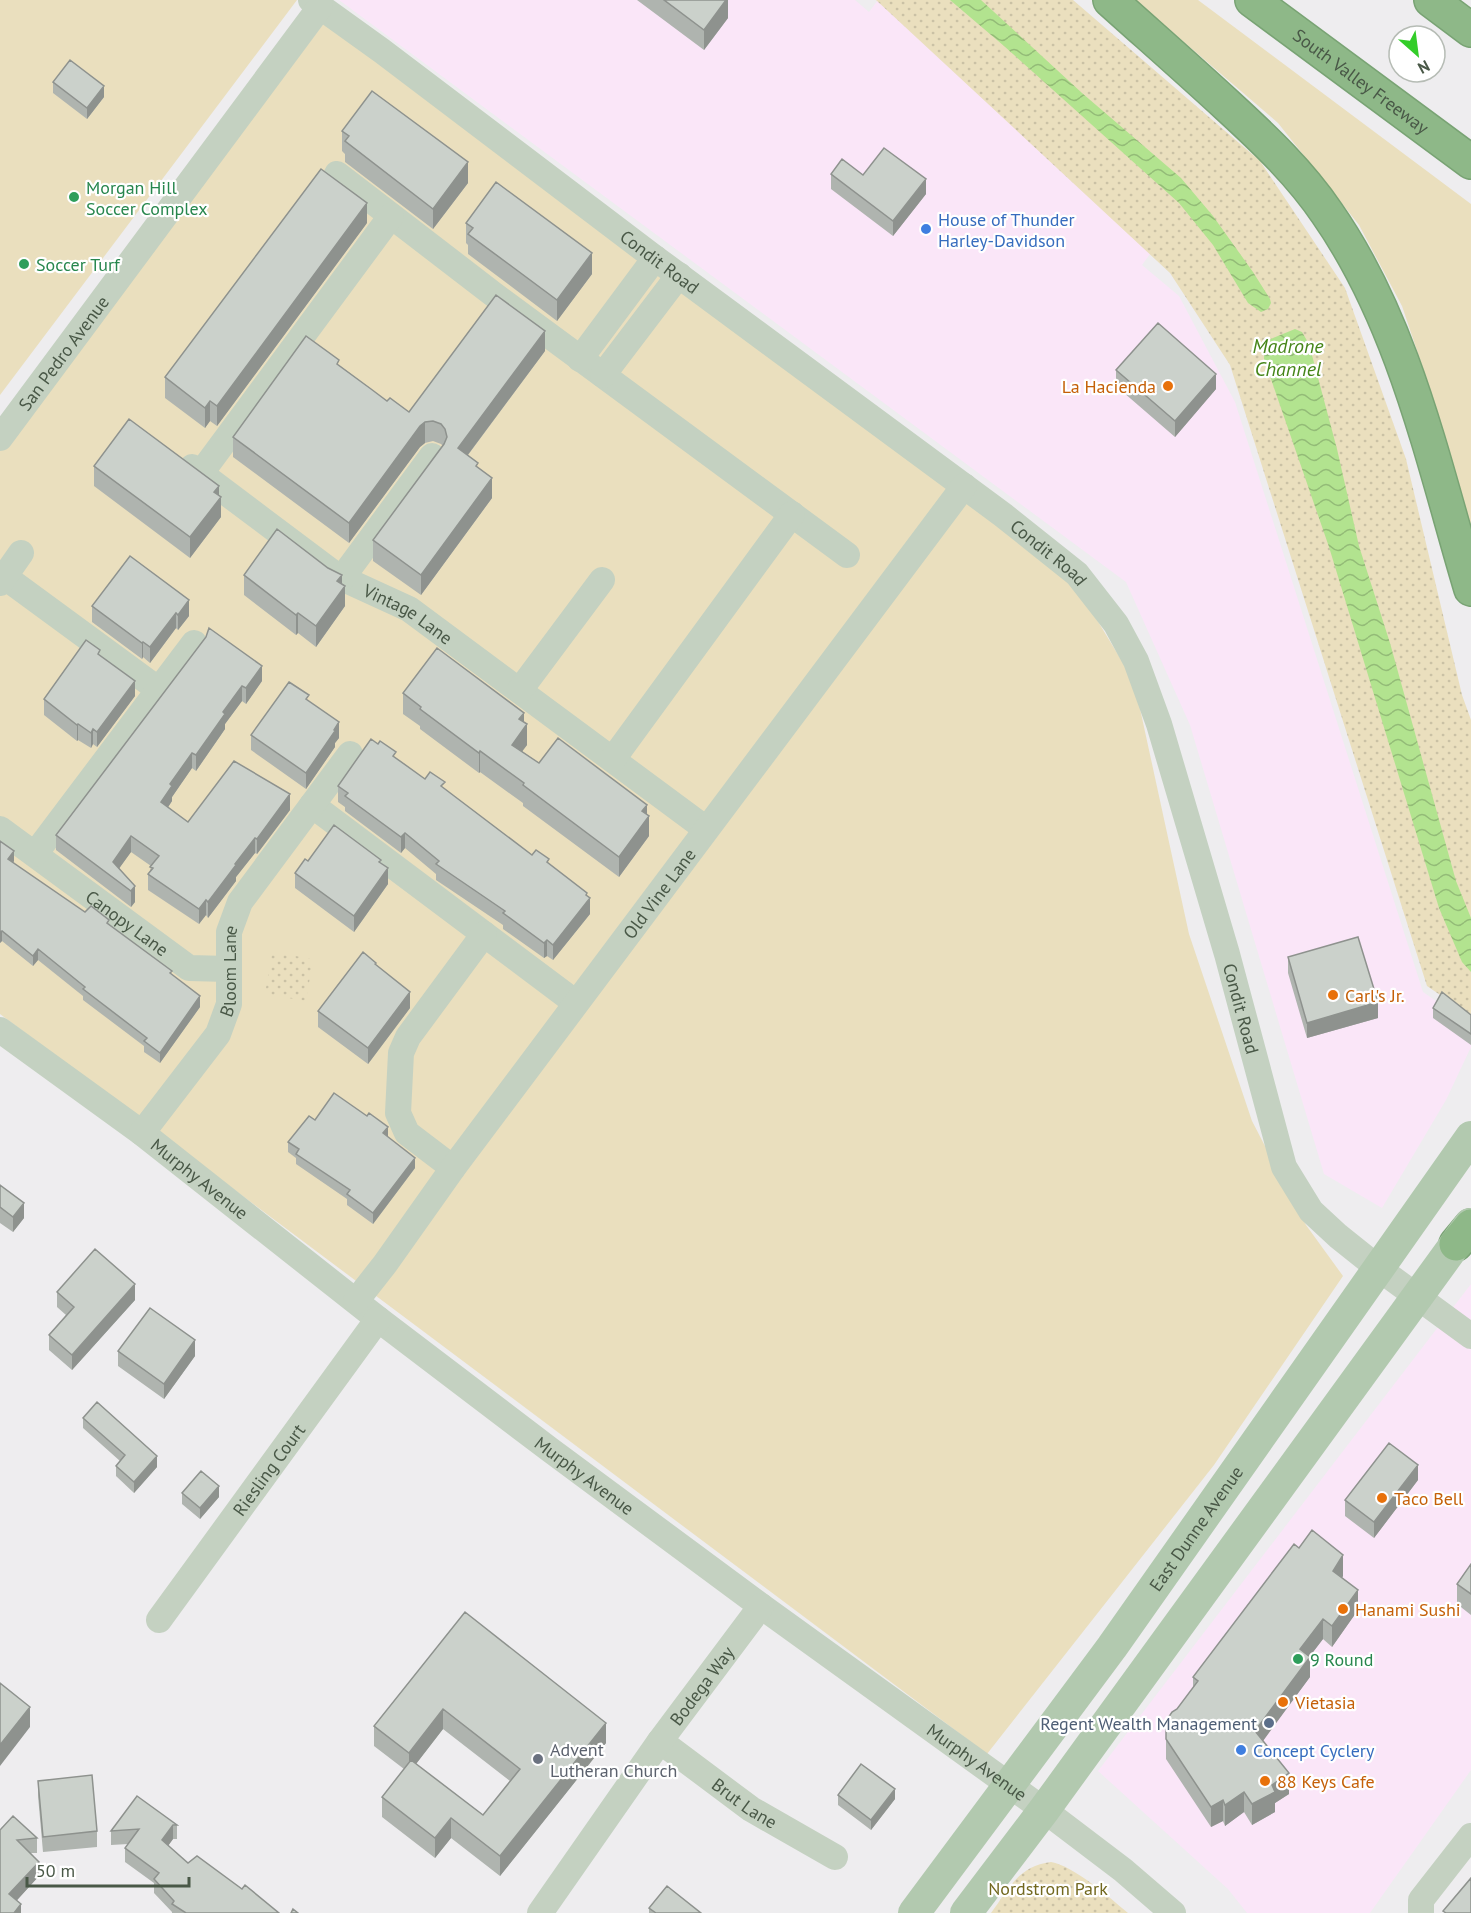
<svg xmlns="http://www.w3.org/2000/svg" width="1471" height="1913" font-family="'PT Sans',sans-serif">
	<style>
		.commercial { fill: #fae6f8 }
		.grass { fill: #eadfbe }
		.park { fill: url(#park-dots) }
		.water { fill: url(#water-waves) }
		.lines { fill: none; stroke-linecap: round; stroke-linejoin: round }
		.highway-casing { stroke: #79a374; stroke-width: 36 }
		.minor { stroke: #c4d1c1; stroke-width: 26 }
		.major { stroke: #b2c9af; stroke-width: 32 }
		.highway { stroke: #8eb888; stroke-width: 33 }
		.wall { fill: #afb4af; fill-rule: evenodd }
		.shaded-wall { fill: #8e928e }
		.building { fill: #cbd1cb; stroke: #8e928e; stroke-width: 1.5 }
		.leisure-dot { fill: #2e9e5b; stroke: #fff; stroke-width: 2 }
		.shop-dot { fill: #3f7fe0; stroke: #fff; stroke-width: 2 }
		.food-dot { fill: #e8710a; stroke: #fff; stroke-width: 2 }
		.service-dot { fill: #5c6f8a; stroke: #fff; stroke-width: 2 }
		.worship-dot { fill: #6b7280; stroke: #fff; stroke-width: 2 }
		.labels { text-anchor: middle; dominant-baseline: central; stroke-width: 4.5; stroke-linejoin: round; paint-order: stroke }
		.street-label { font-size: 18px; fill: #495847; stroke: #fff }
		.leisure-label { font-size: 18px; fill: #27864d; stroke: #fff; text-anchor: start }
		.shop-label { font-size: 18px; fill: #366cbe; stroke: #fff; text-anchor: start }
		.food-label { font-size: 18px; fill: #c56008; stroke: #fff; text-anchor: start }
		.service-label { font-size: 18px; fill: #4e5e75; stroke: #fff; text-anchor: end }
		.worship-label { font-size: 18px; fill: #5b616d; stroke: #fff; text-anchor: start }
		.park-label { font-size: 18px; fill: #72681f; stroke: #fff }
		.water-label { font-size: 20px; font-style: italic; fill: #458518; stroke: #fff }
	</style>
	<defs>
		<pattern id="park-dots" width="8" height="8" patternUnits="userSpaceOnUse" patternTransform="scale(1.5)"><rect width="8" height="8" fill="#eadfbe"/><path d="M2 2h.1M6 6h.1" fill="none" stroke="#cac1a5" stroke-width="1.8" stroke-linecap="round"/></pattern>
		<pattern id="water-waves" width="16" height="10" patternUnits="userSpaceOnUse" patternTransform="scale(1.5)"><rect width="16" height="10" fill="#b2e38f"/><path d="M0 5q4-4 8 0t8 0" fill="none" stroke="#93bb77"/></pattern>
	</defs>
	<rect width="100%" height="100%" fill="#eeedef"/>
	<path class="commercial" d="M339 0H855L869 12 878 0 1158 243 1142 265 1179 296 1235 402 1423 992 1471 1025V1047L1446 1100 1382 1208 1324 1174 1190 725 1126 582Z
		M1471 1284V1770L1370 1913H1247L1228 1889 1098 1771Z"/>
	<path class="grass" d="M0 0H297L0 395Z
		M1135 0H1198L1471 204V527L1429 386 1402 306 1359 225 1278 123Z
		M324 23 1065 567 1134 681 1189 934 1252 1121 1306 1225 1343 1276 1214 1465 987 1754 0 1014V451Z"/>
	<path class="park" d="M876 0H1073L1260 161 1345 288 1406 459 1462 695 1471 720V1016L1427 986 1230 365 1170 273Z
		M272 952 313 959 306 1001 265 994Z
		M1051 1862C1074 1866 1109 1897 1128 1913H991C1009 1889 1018 1866 1051 1862Z"/>
	<path class="water" d="M950 0H981L1082 93 1181 178 1213 216 1253 272 1270 299 1271 303 1268 309 1261 312 1248 303 1213 245 1179 203 1004 46Z
		M1295 329 1302 332 1309 344 1337 449 1359 546 1390 643 1456 881 1471 918V972L1462 962 1439 908 1329 547 1264 359V350L1268 340Z"/>
	<g class="lines">
		<defs>
			<g id="highway">
				<path d="M1110 0C1149 35 1189 70 1228 106 1264 139 1300 173 1327 213 1404 323 1433 462 1471 589"/>
				<path id="s12" d="M1252 0 1471 162"/>
				<path d="M1431 0 1471 30"/>
				<path d="M1456 1244 1471 1226"/>
			</g>
		</defs>
		<use href="#highway" class="highway-casing"/>
		<g class="minor">
			<path id="s1" d="M311 0 382 51 655 258 1003 515 1077 574 1116 624 1136 661 1159 724 1227 954 1284 1167 1311 1211 1338 1236 1378 1268 1471 1336"/>
			<path d="M337 174 493 294 847 555"/>
			<path d="M580 359 655 258"/>
			<path d="M603 375 679 275"/>
			<path id="s2" d="M0 438 320 7"/>
			<path id="s3" d="M192 467 337 576 409 609 706 829"/>
			<path d="M201 473 391 216"/>
			<path d="M5 577 159 690"/>
			<path d="M342 578 432 456"/>
			<path d="M0 583 21 553"/>
			<path d="M520 690 602 580"/>
			<path d="M613 759 792 514"/>
			<path d="M312 805 576 1003"/>
			<path id="s4" d="M0 829 189 968 228 969"/>
			<path d="M35 854 194 643"/>
			<path id="s5" d="M0 1030 142 1133 378 1319 549 1449 761 1606 1044 1810 1123 1870 1173 1913"/>
			<path id="s6" d="M142 1133 218 1034 229 1004V932L240 902 350 754"/>
			<path d="M453 1168 407 1133 398 1113 401 1053 408 1037 484 934"/>
			<path id="s7" d="M356 1301 385 1264 453 1168 964 486"/>
			<path id="s8" d="M159 1620 378 1319"/>
			<path id="s9" d="M660 1741 751 1809 835 1857"/>
			<path id="s10" d="M540 1913 660 1741 761 1606"/>
			<path d="M1421 1913V1900L1471 1836"/>
		</g>
		<g class="major">
			<path id="s11" d="M914 1913 1112 1647 1471 1137"/>
			<path d="M966 1913 1044 1810 1470 1224"/>
		</g>
		<use href="#highway" class="highway"/>
	</g>
	<path class="wall" d="M637 0H728V18L704 50Z
		M53 82 104 97 87 119 53 93Z
		M342 131 468 183 433 229 345 162V154L342 151Z
		M831 174 863 175 926 194 893 236 831 189Z
		M367 223 217 426 210 421 205 428 165 398V377Z
		M466 223 592 274 557 321 468 254V245L466 243Z
		M545 351 468 455 478 468 492 498 421 595 373 561V540L443 446 441 444 433 441 425 443 420 447 349 543 233 457V437L339 365 387 401 409 412Z
		M1116 370 1216 389 1175 437 1116 386Z
		M94 466 219 495 221 517 190 558 94 486Z
		M130 556 189 616 178 630 176 628 150 663 143 657 142 659 92 622V606Z
		M244 575 342 584 345 606 316 647 298 633 296 635 244 595Z
		M206 637 262 681 246 704 242 701 225 724V729L196 771 192 768 172 797V801L168 807 188 822 290 810 257 854 255 853 236 877V881L208 918 206 915 199 924 148 890V874L150 871 151 866 131 852 119 868 135 886V902L131 907 56 850V835Z
		M100 656 135 696 97 747 93 744 91 748 78 740 77 741 44 715V699Z
		M403 693 524 722 527 745 522 751 539 763 647 814 649 836 619 877 523 806V803L480 772 479 773 420 729V726L403 714Z
		M309 701 339 738 335 743V747L306 789 251 750V735Z
		M396 759 425 779 445 789 532 855 549 864 587 896 590 914 553 960 547 956 544 958 503 929V925L436 880V874L405 848 401 853 345 811V807L338 802V786Z
		M0 841 14 861 13 863 85 912 109 925 172 974 200 1007 160 1063 144 1052V1046L83 1000V996L38 960 33 966 2 941 0 943Z
		M308 861 381 863 388 884 354 932 295 888V873Z
		M1288 957 1378 1018 1307 1038 1288 973Z
		M376 965 410 1008 368 1064 318 1027V1011Z
		M1433 1008 1471 1015V1045L1433 1018Z
		M315 1120 388 1137 415 1168 373 1224 347 1205V1199L296 1164V1158L288 1152V1142Z
		M0 1185 24 1218 13 1232 0 1223Z
		M57 1292 135 1300 72 1370 49 1350V1335L66 1315 57 1307Z
		M118 1351 195 1356 164 1399 118 1366Z
		M83 1418 157 1467 134 1493 116 1476V1466L120 1461 83 1428Z
		M1418 1480 1374 1538 1345 1516V1500Z
		M182 1493 219 1497 200 1519 182 1504Z
		M1299 1548 1343 1576 1342 1578 1358 1610 1332 1647 1323 1639 1310 1656V1677L1262 1741 1289 1794 1275 1803V1812L1252 1825 1244 1812 1225 1826 1223 1821 1211 1827 1166 1759V1721L1177 1709 1193 1688V1677Z
		M1471 1564V1615L1457 1604V1584Z
		M465 1612 606 1743 500 1876 451 1838 435 1858 382 1817V1797L404 1769 374 1746V1726ZM443 1729 510 1781 483 1815 416 1764Z
		M38 1781 97 1831V1847L43 1852 38 1796Z
		M838 1795 895 1799 871 1830 838 1805Z
		M177 1825V1839H173L168 1846 188 1863 242 1889 279 1913H172V1912L154 1893V1883L125 1862V1848L128 1844 111 1845V1831Z
		M0 1830 37 1838V1853H31L39 1876 17 1900 21 1913H0Z
		M649 1908 701 1913H649Z"/>
	<path class="shaded-wall" d="M726 0H728V18L704 50V30Z
		M104 86V97L87 119V108Z
		M468 162V183L433 229V209Z
		M926 179V194L893 236V221Z
		M367 203V223L217 426V406Z
		M592 253V274L557 321V300Z
		M545 331V351L458 468V448Z
		M1216 374V389L1175 437V421Z
		M210 401V421L205 428V408Z
		M425 422V443L420 447 349 543V523L420 426Z
		M492 478V498L421 595V575Z
		M219 486V500L221 497V517L190 558V537L214 492Z
		M342 575V589L345 586V606L316 647V626L337 581Z
		M189 600V616L178 630V615Z
		M176 613V628L150 663V647Z
		M298 613V633L296 635V615Z
		M143 642V657L142 659V643Z
		M262 666V681L246 704V688Z
		M135 681V696L97 747V732Z
		M242 686V701L225 724V729L196 771V755L223 712Z
		M524 713V728L527 724V745L512 765V745L519 719Z
		M339 722V738L335 743V747L306 789V773Z
		M78 724V740L77 741V725Z
		M93 729V744L91 748V733Z
		M480 751V772L479 773V753Z
		M192 753V768L172 797V801L161 818V802L170 784Z
		M290 794V810L257 854V839Z
		M647 805V819L649 816V836L619 877V857L642 811Z
		M405 833V848L401 853V837Z
		M131 836V852L113 877V862Z
		M255 838V853L236 877V881L208 918V902L235 864Z
		M14 851V861L8 870V859Z
		M388 868V884L354 932V916Z
		M135 886V902L131 907V891Z
		M587 893V902L590 898V914L553 960V945Z
		M206 900V915L199 924V909Z
		M2 931V941L0 943V932Z
		M547 940V956L544 958V943Z
		M38 949V960L33 966V956Z
		M410 992V1008L368 1064V1048Z
		M200 996V1007L160 1063V1053Z
		M1378 1002V1018L1307 1038V1023Z
		M388 1127V1137L383 1133Z
		M415 1158V1168L373 1224V1213Z
		M24 1203V1218L13 1232V1217Z
		M135 1284V1300L72 1370V1355Z
		M195 1340V1356L164 1399V1384Z
		M157 1456V1467L134 1493V1482Z
		M1418 1465V1480L1374 1538V1522Z
		M219 1486V1497L200 1519V1508Z
		M1343 1555V1576L1333 1592V1571Z
		M1358 1590V1610L1332 1647V1626Z
		M1323 1619V1639L1300 1669V1649Z
		M1310 1657V1677L1255 1752V1731Z
		M30 1707V1727L0 1766V1745Z
		M443 1709V1729L409 1773V1753Z
		M606 1723V1743L500 1876V1856Z
		M1289 1773V1794L1275 1803V1812L1252 1825V1804L1272 1785Z
		M895 1789V1799L871 1830V1820Z
		M1244 1792V1812L1225 1826V1805Z
		M1223 1800V1821L1211 1827V1807Z
		M451 1818V1838L435 1858V1838Z
		M173 1825V1839L162 1854V1840Z
		M39 1862V1876L9 1909V1894Z
		M21 1904V1913H14Z"/>
	<path class="building" d="M664 0H726L704 30Z
		M70 60 104 86 87 108 53 82Z
		M372 91 468 162 433 209 345 141 349 136 342 131Z
		M884 148 926 179 893 221 831 174 842 159 863 175Z
		M321 169 367 203 217 406 210 401 205 408 165 377Z
		M496 182 592 253 557 300 468 234 473 228 466 223Z
		M496 295 545 331 458 448 478 463 476 466 492 478 421 575 373 540 444 444 447 437 445 429 441 424 433 421 425 422 420 426 349 523 233 437 306 336 339 360 337 364 371 389 387 401 390 398 409 412Z
		M1158 323 1216 374 1175 421 1116 370Z
		M129 419 219 486 214 492 221 497 190 537 94 466Z
		M277 529 328 568 342 575 337 581 345 586 316 626 298 613 296 615 244 575Z
		M130 556 189 600 178 615 176 613 150 647 143 642 142 643 92 606Z
		M209 628 262 666 246 688 242 686 223 712 225 714 196 755 192 753 170 784 172 786 161 802 188 822 234 761 290 794 257 839 255 838 235 864 236 865 208 902 206 900 199 909 148 874 153 868 150 867 159 856 131 836 113 862 135 886 131 891 56 835 206 637Z
		M86 640 100 650 98 654 135 681 97 732 93 729 91 733 78 724 77 725 44 699Z
		M437 648 524 713 519 719 527 724 512 745 539 763 558 738 647 805 642 811 649 816 619 857 523 785 524 783 480 751 479 753 420 709 421 707 403 693Z
		M289 682 309 695 306 699 339 722 334 730 335 731 306 773 251 735Z
		M371 739 378 744 380 741 396 752 393 756 425 779 430 772 445 782 441 786 532 855 536 850 549 859 547 862 587 893 586 895 590 898 553 945 547 940 544 943 503 913 505 911 436 864 439 861 405 833 401 837 345 796 348 793 338 786Z
		M334 825 381 860 379 862 388 868 354 916 295 873 305 859 308 861Z
		M0 841 14 851 8 859 85 912 91 906 109 920 107 923 172 971 170 973 200 996 160 1053 144 1041 147 1038 83 989 85 987 38 949 33 956 2 931 0 932Z
		M1358 937 1378 1002 1307 1023 1288 957Z
		M363 952 376 963 375 964 410 992 368 1048 318 1011Z
		M1442 992 1471 1015V1034L1433 1008Z
		M334 1093 367 1116 369 1113 388 1127 383 1133 415 1158 373 1213 347 1194 350 1190 296 1154 299 1149 288 1142 309 1116 315 1120Z
		M0 1185 24 1203 13 1217 0 1207Z
		M95 1249 135 1284 72 1355 49 1335 74 1307 57 1292Z
		M150 1308 195 1340 164 1384 118 1351Z
		M97 1402 157 1456 134 1482 116 1466 125 1455 83 1418Z
		M1389 1443 1418 1465 1374 1522 1345 1500Z
		M201 1471 219 1486 200 1508 182 1493Z
		M1312 1530 1343 1555 1333 1571 1358 1590 1332 1626 1323 1619 1300 1649 1310 1657 1255 1731 1289 1773 1272 1785 1275 1792 1252 1804 1244 1792 1225 1805 1223 1800 1211 1807 1166 1739V1721L1172 1712 1177 1709 1198 1681 1193 1677 1294 1544 1299 1548Z
		M1471 1564V1594L1457 1584Z
		M465 1612 606 1723 500 1856 451 1818 435 1838 382 1797 411 1760 483 1815 520 1769 443 1709 409 1753 374 1726Z
		M0 1683 30 1707 0 1745Z
		M861 1764 895 1789 871 1820 838 1795Z
		M92 1775 97 1831 43 1837 38 1781Z
		M137 1796 177 1825H173L162 1840 188 1863 197 1856 242 1889 245 1885 279 1913H186L172 1904 174 1901 154 1879 159 1873 125 1848 139 1829 111 1831Z
		M13 1816 37 1838 17 1840 39 1862 9 1894 21 1904 14 1913H0V1830Z
		M1471 1878V1913H1446L1443 1911Z
		M667 1886 701 1913H656L649 1908Z
		M293 1909 298 1913H291Z"/>
	<g class="leisure-dot">
		<circle cx="74" cy="197" r="6"/>
		<circle cx="24" cy="264" r="6"/>
		<circle cx="1298" cy="1659" r="6"/>
	</g>
	<g class="shop-dot">
		<circle cx="926" cy="229" r="6"/>
		<circle cx="1241" cy="1750" r="6"/>
	</g>
	<g class="food-dot">
		<circle cx="1168" cy="386" r="6"/>
		<circle cx="1333" cy="995" r="6"/>
		<circle cx="1382" cy="1498" r="6"/>
		<circle cx="1343" cy="1609" r="6"/>
		<circle cx="1283" cy="1702" r="6"/>
		<circle cx="1265" cy="1781" r="6"/>
	</g>
	<circle class="service-dot" cx="1269" cy="1723" r="6"/>
	<circle class="worship-dot" cx="538" cy="1759" r="6"/>
	<g class="labels">
		<g class="street-label">
			<text stroke="none"><textPath href="#s12" startOffset="136">South Valley Freeway</textPath></text>
			<text stroke="none"><textPath href="#s1" startOffset="436">Condit Road</textPath></text>
			<text stroke="none"><textPath href="#s2" startOffset="106">San Pedro Avenue</textPath></text>
			<text stroke="none"><textPath href="#s1" startOffset="922">Condit Road</textPath></text>
			<text stroke="none"><textPath href="#s3" startOffset="262">Vintage Lane</textPath></text>
			<text stroke="none"><textPath href="#s7" startOffset="508">Old Vine Lane</textPath></text>
			<text stroke="none"><textPath href="#s4" startOffset="158">Canopy Lane</textPath></text>
			<text stroke="none"><textPath href="#s6" startOffset="190">Bloom Lane</textPath></text>
			<text stroke="none"><textPath href="#s1" startOffset="1426">Condit Road</textPath></text>
			<text stroke="none"><textPath href="#s5" startOffset="249">Murphy Avenue</textPath></text>
			<text stroke="none"><textPath href="#s8" startOffset="186">Riesling Court</textPath></text>
			<text stroke="none"><textPath href="#s5" startOffset="735">Murphy Avenue</textPath></text>
			<text stroke="none"><textPath href="#s11" startOffset="477">East Dunne Avenue</textPath></text>
			<text stroke="none"><textPath href="#s10" startOffset="279">Bodega Way</textPath></text>
			<text stroke="none"><textPath href="#s5" startOffset="1221">Murphy Avenue</textPath></text>
			<text stroke="none"><textPath href="#s9" startOffset="105">Brut Lane</textPath></text>
		</g>
		<g class="leisure-label">
			<text x="86" y="187">Morgan Hill<tspan x="86" dy="21">Soccer Complex</tspan></text>
			<text x="36" y="264">Soccer Turf</text>
			<text x="1310" y="1659">9 Round</text>
		</g>
		<g class="shop-label">
			<text x="938" y="219">House of Thunder<tspan x="938" dy="21">Harley-Davidson</tspan></text>
			<text x="1253" y="1750">Concept Cyclery</text>
		</g>
		<g class="food-label">
			<text x="1156" y="386" text-anchor="end">La Hacienda</text>
			<text x="1345" y="995">Carl's Jr.</text>
			<text x="1394" y="1498">Taco Bell</text>
			<text x="1355" y="1609">Hanami Sushi</text>
			<text x="1295" y="1702">Vietasia</text>
			<text x="1277" y="1781">88 Keys Cafe</text>
		</g>
		<g class="service-label">
			<text x="1257" y="1723">Regent Wealth Management</text>
		</g>
		<g class="worship-label">
			<text x="550" y="1749">Advent<tspan x="550" dy="21">Lutheran Church</tspan></text>
		</g>
		<g class="park-label">
			<text x="1048" y="1888">Nordstrom Park</text>
		</g>
		<g class="water-label">
			<text x="1288" y="346">Madrone<tspan x="1288" dy="23">Channel</tspan></text>
		</g>
	</g>
	<g transform="translate(1417 54) rotate(152)"><circle r="28" fill="#ffffff" stroke="#b6bcb5" stroke-width="1.5"/>
	<path d="M0-4.5L10 22L0 15L-10 22Z" fill="#33cd29"/>
	<text y="-9" font-size="16" font-weight="bold" text-anchor="middle" fill="#495847">N</text>
	</g>
	<path d="M27 1877v9h162v-9" fill="none" stroke="#495847" stroke-width="3"/>
	<text x="36" y="1877" font-size="18" fill="#495847" stroke="#ffffff" stroke-width="4.5" paint-order="stroke">50 m</text>
</svg>
